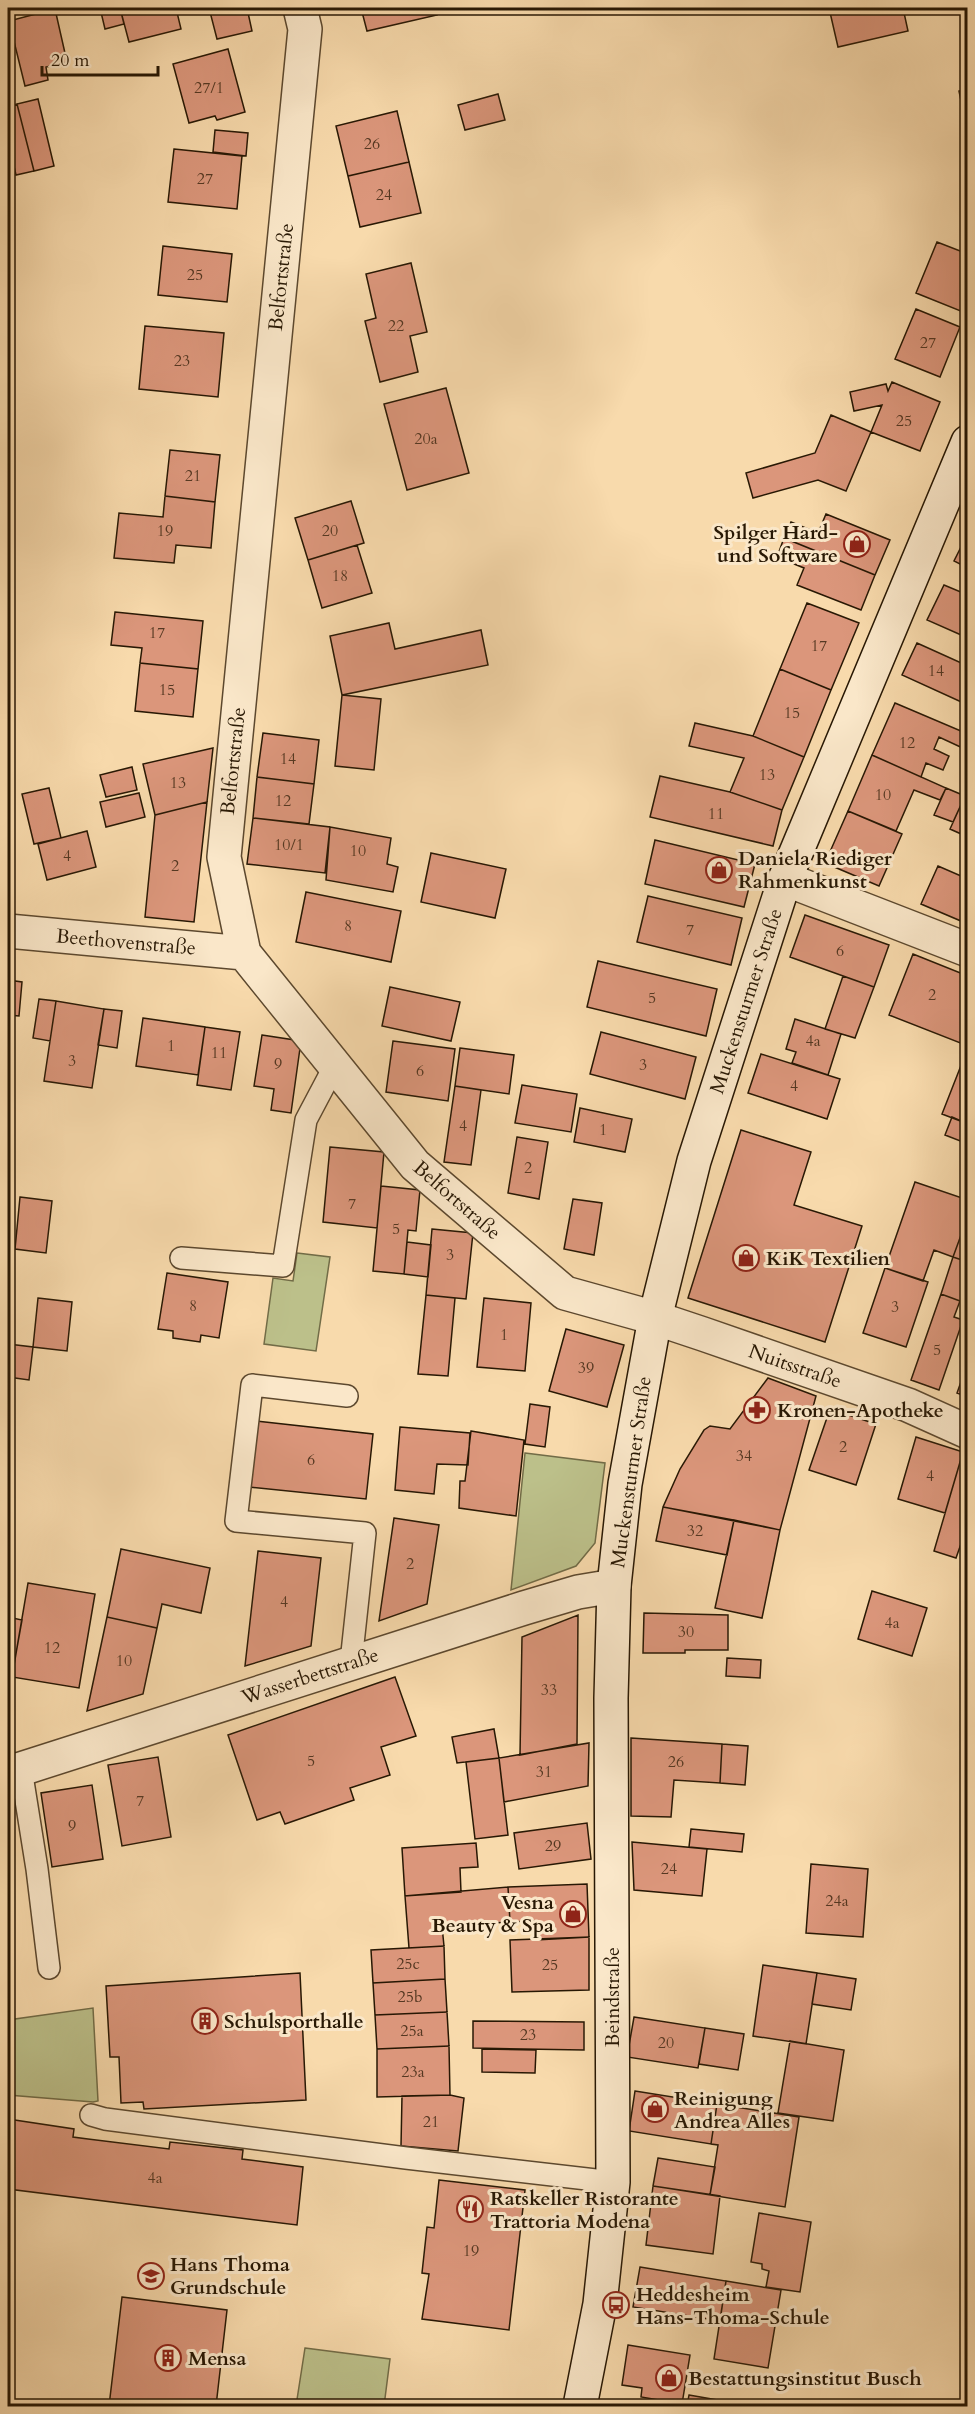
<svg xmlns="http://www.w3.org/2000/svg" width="975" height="2414" font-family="Cardo,serif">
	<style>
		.green { fill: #bcc08a; stroke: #726c47; stroke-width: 1.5 }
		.building { fill: #db967b; stroke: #281804; stroke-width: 1.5 }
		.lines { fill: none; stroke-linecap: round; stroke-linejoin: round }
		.service-casing { stroke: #5c482e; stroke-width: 24 }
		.minor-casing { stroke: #5c482e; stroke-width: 36 }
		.secondary-casing { stroke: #281804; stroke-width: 36 }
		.service { stroke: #fae7c9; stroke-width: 21 }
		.minor { stroke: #fae7c9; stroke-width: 33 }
		.secondary { stroke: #fae7c9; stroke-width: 33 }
		.labels { text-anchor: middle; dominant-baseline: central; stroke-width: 6; stroke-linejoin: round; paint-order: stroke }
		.number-label { font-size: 16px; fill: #553822 }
		.street-label { font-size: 20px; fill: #281804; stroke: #fae7c9 }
		.poi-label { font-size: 20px; font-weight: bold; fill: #281804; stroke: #fae7c9; text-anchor: start }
	</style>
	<rect width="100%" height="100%" fill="#f8daac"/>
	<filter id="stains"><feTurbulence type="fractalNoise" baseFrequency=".00333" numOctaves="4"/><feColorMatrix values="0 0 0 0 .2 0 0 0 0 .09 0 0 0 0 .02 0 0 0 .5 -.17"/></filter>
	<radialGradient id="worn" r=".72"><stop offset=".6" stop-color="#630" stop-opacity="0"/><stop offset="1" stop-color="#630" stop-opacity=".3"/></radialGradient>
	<path class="green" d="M297 1253 330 1257 316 1351 264 1344 273 1278 293 1281Z
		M525 1453 605 1463 595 1543 576 1566 511 1590Z
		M93 2008 98 2101 93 2102 8 2095V2020Z
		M305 2348 390 2359 384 2406H296Z"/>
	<path class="building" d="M100 8H120L124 24 105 29Z
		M120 8H176L181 29 129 42Z
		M209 8H247L252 31 217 39Z
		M361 8H435L437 15 367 31Z
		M829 8H903L908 31 838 47Z
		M55 9 67 62 46 67 48 80 25 86 9 21Z
		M228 49 245 112 217 120 215 116 189 123 173 64Z
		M968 89V124L966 125 959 91Z
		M498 94 505 120 465 130 458 105Z
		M38 99 54 166 34 171 17 104Z
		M17 104 34 171 16 175 8 140V107Z
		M397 111 409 162 348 176 336 126Z
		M215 130 248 133 246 156 213 152Z
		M174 149 242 156 237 209 168 202Z
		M409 162 421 213 360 227 348 176Z
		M937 242 968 254V314L916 293Z
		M163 246 232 254 227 302 158 295Z
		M411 263 427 332 410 336 418 372 380 382 365 321 376 318 366 274Z
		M916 309 960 327 940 377 895 359Z
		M145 326 224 333 218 397 139 389Z
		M892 382 940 402 920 451 871 432 882 405 854 411 850 392 886 384 888 391Z
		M446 388 469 473 407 490 384 404Z
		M831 415 871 432 846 491 818 480 753 498 746 473 815 453Z
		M170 450 220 455 215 502 165 496Z
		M165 496 215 502 211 548 176 545 174 563 114 558 119 513 163 517Z
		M351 501 364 543 308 560 295 518Z
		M826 514 890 540 875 575 784 538 791 522 818 533Z
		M968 533V568L954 561Z
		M784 538 875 575 861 610 797 585 804 568 777 557Z
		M357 545 372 593 322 608 308 560Z
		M944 585 968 595V638L927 620Z
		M807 603 859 623 831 690 780 669Z
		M115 612 203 621 198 669 140 663 142 648 111 645Z
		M389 623 395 649 481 630 488 665 342 695 330 636Z
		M917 643 968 666V705L902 675Z
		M140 663 198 669 193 717 135 711Z
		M780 669 831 690 804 757 753 736Z
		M342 695 381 699 374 770 335 766Z
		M895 703 968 734 967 750 939 737 934 749 949 756 943 770 926 763 921 777 872 755Z
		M695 723 753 736 804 757 782 810 730 792 744 758 689 746Z
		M263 733 319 740 314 784 257 777Z
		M213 748 207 802 155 815 143 764Z
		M872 755 946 788 940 800 914 790 896 831 848 811Z
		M132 767 137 790 106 797 100 775Z
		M660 776 730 792 782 810 773 846 650 817Z
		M257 777 314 784 309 824 253 818Z
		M49 788 61 838 34 844 22 794Z
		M946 788 965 796 953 822 934 815Z
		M139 793 145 817 106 827 100 802Z
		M965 796 968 797V837L950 829Z
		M207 802 194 922 145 917 155 815Z
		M848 811 902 834 879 886 825 863Z
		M253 818 330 827 325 873 247 864Z
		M330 827 391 838 387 864 398 867 393 892 326 880Z
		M87 831 96 867 47 880 38 844Z
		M655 840 755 864 744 907 645 884Z
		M431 853 506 869 495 918 421 902Z
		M938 866 968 879V924L921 904Z
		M306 892 401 911 391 962 296 942Z
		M648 896 742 918 731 965 637 942Z
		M805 915 889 945 874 987 790 957Z
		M913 954 968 976V1046L889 1015Z
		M598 961 717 989 706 1036 587 1007Z
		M843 976 874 987 855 1038 825 1029Z
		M8 980 22 982 19 1016 8 1015Z
		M390 987 460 1002 451 1041 382 1026Z
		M39 999 56 1001 50 1041 33 1038Z
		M56 1001 104 1009 92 1088 44 1081Z
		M104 1009 122 1011 117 1048 98 1045Z
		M143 1018 205 1027 198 1075 136 1066Z
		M795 1019 841 1034 828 1075 792 1063 796 1052 786 1049Z
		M205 1027 240 1032 231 1090 197 1085Z
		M601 1032 696 1057 685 1099 590 1074Z
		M262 1035 301 1041 291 1113 271 1110 274 1089 254 1086Z
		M393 1041 455 1049 448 1101 386 1092Z
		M460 1048 514 1055 509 1094 455 1086Z
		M761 1054 840 1079 827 1119 748 1093Z
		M962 1063 968 1065V1124L942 1114Z
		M522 1085 577 1094 571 1132 515 1123Z
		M455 1086 481 1090 471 1165 444 1162Z
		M580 1108 632 1119 625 1152 574 1142Z
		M952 1117 968 1124V1144L945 1135Z
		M741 1130 811 1152 794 1205 862 1226 825 1342 688 1298Z
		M517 1137 548 1142 539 1199 508 1193Z
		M330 1147 384 1152 377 1228 323 1222Z
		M915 1182 968 1200V1216L953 1257 934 1250 923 1281 885 1268Z
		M381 1186 420 1190 416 1231 408 1230 404 1274 373 1271Z
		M20 1197 52 1201 46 1253 15 1249Z
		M573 1199 602 1203 594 1255 564 1249Z
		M968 1216V1262L953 1257Z
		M432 1229 473 1233 466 1299 426 1295Z
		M407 1242 431 1245 428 1277 404 1274Z
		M953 1257 968 1262V1304L941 1294Z
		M885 1268 928 1282 906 1347 863 1333Z
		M167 1273 228 1282 219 1338 201 1335 200 1342 173 1338V1331L158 1329Z
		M941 1294 960 1301 954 1317 963 1320 939 1390 911 1380Z
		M426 1295 455 1298 448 1376 418 1374Z
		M38 1298 72 1302 67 1351 33 1347Z
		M484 1298 531 1303 525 1371 477 1367Z
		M566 1329 624 1345 607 1407 549 1391Z
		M8 1344 33 1347 29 1380 8 1377Z
		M968 1362V1397L957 1393Z
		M768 1378 816 1396 780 1530 663 1507 680 1469 704 1430 710 1426 730 1429Z
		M530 1404 550 1407 545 1447 525 1444Z
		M830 1409 876 1424 856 1485 809 1470Z
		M256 1421 373 1434 366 1499 249 1487Z
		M400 1427 470 1433 468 1465 437 1464 434 1494 395 1490Z
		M471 1431 524 1440 516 1516 459 1508 460 1481H465Z
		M916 1437 963 1452 945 1513 898 1499Z
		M963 1452 968 1454V1524L956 1558 934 1551Z
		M663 1507 734 1520 727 1555 656 1541Z
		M394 1518 439 1525 427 1604 379 1621Z
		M734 1520 780 1530 762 1618 715 1608Z
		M121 1549 210 1568 201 1613 162 1604 157 1628 107 1617Z
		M258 1551 321 1558 311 1646 245 1666Z
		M28 1583 95 1594 79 1688 12 1677Z
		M872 1591 927 1608 912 1656 858 1639Z
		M644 1613 728 1615V1650H685V1653H643Z
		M578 1615 577 1744 520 1755 522 1637Z
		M8 1617 22 1620 10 1687 8 1686Z
		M107 1617 157 1628 143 1694 87 1711Z
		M727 1658 761 1660 760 1678 726 1676Z
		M395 1677 416 1736 381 1747 390 1775 350 1788 354 1800 285 1824 280 1812 257 1820 228 1735Z
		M494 1729 499 1758 457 1763 452 1737Z
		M631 1738 722 1744 720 1783 674 1780 671 1817 631 1816Z
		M589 1743 588 1786 504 1802 499 1758Z
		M722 1744 748 1746 745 1785 720 1783Z
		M158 1757 171 1837 122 1846 108 1765Z
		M499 1758 508 1835 475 1839 466 1762Z
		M92 1785 103 1859 52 1867 41 1793Z
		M587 1823 591 1859 519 1869 514 1833Z
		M691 1829 744 1834 742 1852 689 1847Z
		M632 1842 707 1849 702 1896 634 1890Z
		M476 1843 478 1867 460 1868 461 1892 405 1896 402 1848Z
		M811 1864 868 1869 863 1937 806 1933Z
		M587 1884 589 1937 536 1940V1921L510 1922 508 1887Z
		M508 1887 510 1922 442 1926 444 1946 409 1948 405 1896Z
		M589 1937V1990L512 1992 510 1940Z
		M444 1946 445 1979 373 1983 371 1950Z
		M763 1965 817 1973 806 2044 753 2036Z
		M300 1973 306 2100 144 2109 143 2102 121 2103 119 2057H110L106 1986Z
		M817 1973 856 1979 851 2010 812 2004Z
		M445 1979 447 2012 375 2015 373 1983Z
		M447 2012 449 2046 377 2049 375 2015Z
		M634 2017 705 2028 698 2068 627 2057Z
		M473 2021 584 2022V2050L473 2048Z
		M705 2028 744 2034 738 2070 699 2064Z
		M790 2041 844 2050 833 2121 778 2113Z
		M449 2046 450 2095 377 2097V2049Z
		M482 2049 536 2050 535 2073 482 2072Z
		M635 2091 717 2104 711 2144 629 2131Z
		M450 2095 464 2098 458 2151 401 2146 402 2096Z
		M717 2104 799 2117 785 2207 710 2195 718 2145 711 2144Z
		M8 2119 74 2129 73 2137 88 2139 169 2149 170 2142 243 2150 242 2159 303 2167 297 2225 8 2189Z
		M658 2158 715 2167 710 2195 653 2186Z
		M439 2180 525 2190 509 2330 422 2319 429 2274 422 2273 427 2227 434 2228Z
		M653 2186 720 2196 713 2254 646 2245Z
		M759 2213 811 2222 800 2292 766 2287 769 2271 762 2269V2264L751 2262Z
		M640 2267 726 2281 720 2321 633 2307Z
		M726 2281 781 2290 768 2368 714 2359Z
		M122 2297 227 2310 216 2406H109Z
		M628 2345 690 2355 682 2404 641 2397 642 2388 622 2385Z
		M689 2395 752 2406H687Z"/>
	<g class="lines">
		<defs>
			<path id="service" d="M181 1258 283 1266 306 1120 334 1067
				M347 1396 252 1385 236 1521 365 1533 351 1662
				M21 1769 37 1869 49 1968
				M91 2115 105 2119 406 2158 613 2182"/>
			<path id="minor" d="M300 8 305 29 224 857 244 953 415 1165 565 1293 655 1318 703 1334 908 1405 968 1432
				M785 879 968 950
				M8 931 244 953
				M8 1771 21 1769 524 1608 578 1592 614 1586"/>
			<path id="secondary" d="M580 2406 600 2304 613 2182 611 1698 614 1586 625 1484 655 1318 694 1161 785 879 968 442"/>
		</defs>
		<use href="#service" class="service-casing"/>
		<use href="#minor" class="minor-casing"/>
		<use href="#secondary" class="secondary-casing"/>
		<use href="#service" class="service"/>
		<use href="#minor" class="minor"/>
		<use href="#secondary" class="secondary"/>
	</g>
	<defs>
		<symbol id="shop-ring" viewBox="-11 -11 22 22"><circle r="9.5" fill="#fae7c9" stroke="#8f2418" stroke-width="1.5"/><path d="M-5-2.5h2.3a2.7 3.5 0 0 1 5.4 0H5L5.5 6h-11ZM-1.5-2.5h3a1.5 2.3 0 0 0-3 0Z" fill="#8f2418"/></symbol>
		<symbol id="pharmacy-ring" viewBox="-11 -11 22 22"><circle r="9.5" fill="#fae7c9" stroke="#8f2418" stroke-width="1.5"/><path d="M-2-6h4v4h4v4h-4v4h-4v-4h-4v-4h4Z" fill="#8f2418"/></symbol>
		<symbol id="building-ring" viewBox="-11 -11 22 22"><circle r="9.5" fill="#fae7c9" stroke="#8f2418" stroke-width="1.5"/><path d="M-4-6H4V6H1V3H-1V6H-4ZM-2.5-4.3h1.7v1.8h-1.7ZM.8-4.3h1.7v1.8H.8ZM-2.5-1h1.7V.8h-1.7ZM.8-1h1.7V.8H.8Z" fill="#8f2418"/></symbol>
		<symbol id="restaurant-ring" viewBox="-11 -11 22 22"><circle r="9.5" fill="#fae7c9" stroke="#8f2418" stroke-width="1.5"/><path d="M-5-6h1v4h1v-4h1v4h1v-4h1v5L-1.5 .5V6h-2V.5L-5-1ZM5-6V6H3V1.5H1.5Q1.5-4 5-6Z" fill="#8f2418"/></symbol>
		<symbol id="school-ring" viewBox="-11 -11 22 22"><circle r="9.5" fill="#fae7c9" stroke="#8f2418" stroke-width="1.5"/><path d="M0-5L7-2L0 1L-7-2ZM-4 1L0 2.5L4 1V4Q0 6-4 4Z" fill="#8f2418"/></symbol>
		<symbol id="bus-ring" viewBox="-11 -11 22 22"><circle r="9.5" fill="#fae7c9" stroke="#8f2418" stroke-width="1.5"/><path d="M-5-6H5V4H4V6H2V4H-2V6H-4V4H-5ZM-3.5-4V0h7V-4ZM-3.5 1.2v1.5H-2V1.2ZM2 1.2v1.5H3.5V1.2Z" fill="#8f2418"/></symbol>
	</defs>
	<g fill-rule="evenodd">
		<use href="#shop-ring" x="842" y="529" width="30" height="30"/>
		<use href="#shop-ring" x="704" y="855" width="30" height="30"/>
		<use href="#shop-ring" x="731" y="1243" width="30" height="30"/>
		<use href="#pharmacy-ring" x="742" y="1395" width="30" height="30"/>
		<use href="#shop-ring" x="558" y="1899" width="30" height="30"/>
		<use href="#building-ring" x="190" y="2006" width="30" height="30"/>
		<use href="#shop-ring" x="640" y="2094" width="30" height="30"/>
		<use href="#restaurant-ring" x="455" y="2194" width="30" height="30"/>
		<use href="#school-ring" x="136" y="2261" width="30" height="30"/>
		<use href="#bus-ring" x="601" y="2290" width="30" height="30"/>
		<use href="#building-ring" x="153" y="2343" width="30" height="30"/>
		<use href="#shop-ring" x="654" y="2363" width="30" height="30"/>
	</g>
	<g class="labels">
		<g class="number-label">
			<text x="209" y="88">27/1</text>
			<text x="372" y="144">26</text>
			<text x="205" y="179">27</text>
			<text x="384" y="195">24</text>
			<text x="195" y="275">25</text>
			<text x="396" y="326">22</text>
			<text x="928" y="343">27</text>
			<text x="182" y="361">23</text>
			<text x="904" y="421">25</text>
			<text x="426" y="439">20a</text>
			<text x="193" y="476">21</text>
			<text x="165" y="531">19</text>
			<text x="330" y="531">20</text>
			<text x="340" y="576">18</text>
			<text x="157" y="633">17</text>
			<text x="819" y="646">17</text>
			<text x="936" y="671">14</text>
			<text x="167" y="690">15</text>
			<text x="792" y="713">15</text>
			<text x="907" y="743">12</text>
			<text x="288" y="759">14</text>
			<text x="767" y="775">13</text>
			<text x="178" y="783">13</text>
			<text x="883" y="795">10</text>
			<text x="283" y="801">12</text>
			<text x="716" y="814">11</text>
			<text x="289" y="845">10/1</text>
			<text x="358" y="851">10</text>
			<text x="67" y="856">4</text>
			<text x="175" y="866">2</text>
			<text x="348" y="926">8</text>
			<text x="690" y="930">7</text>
			<text x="840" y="951">6</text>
			<text x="932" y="995">2</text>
			<text x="652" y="998">5</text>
			<text x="813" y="1041">4a</text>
			<text x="171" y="1046">1</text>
			<text x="219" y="1053">11</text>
			<text x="72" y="1061">3</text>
			<text x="278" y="1064">9</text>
			<text x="643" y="1065">3</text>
			<text x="420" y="1071">6</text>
			<text x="794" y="1086">4</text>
			<text x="463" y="1126">4</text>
			<text x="603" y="1130">1</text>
			<text x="528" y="1168">2</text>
			<text x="352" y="1204">7</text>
			<text x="396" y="1229">5</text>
			<text x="450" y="1255">3</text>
			<text x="193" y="1306">8</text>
			<text x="895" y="1307">3</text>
			<text x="504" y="1335">1</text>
			<text x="937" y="1350">5</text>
			<text x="586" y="1368">39</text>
			<text x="843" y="1447">2</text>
			<text x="744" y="1456">34</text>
			<text x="311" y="1460">6</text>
			<text x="930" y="1476">4</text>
			<text x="695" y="1531">32</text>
			<text x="410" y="1564">2</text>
			<text x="284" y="1602">4</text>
			<text x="892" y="1623">4a</text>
			<text x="686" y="1632">30</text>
			<text x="52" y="1648">12</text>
			<text x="124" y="1661">10</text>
			<text x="549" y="1690">33</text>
			<text x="311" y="1761">5</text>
			<text x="676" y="1762">26</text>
			<text x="544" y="1772">31</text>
			<text x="140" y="1801">7</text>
			<text x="72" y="1826">9</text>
			<text x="553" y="1846">29</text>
			<text x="669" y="1869">24</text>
			<text x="837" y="1901">24a</text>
			<text x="408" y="1964">25c</text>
			<text x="550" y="1965">25</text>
			<text x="410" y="1997">25b</text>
			<text x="412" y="2031">25a</text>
			<text x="528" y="2035">23</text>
			<text x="666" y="2043">20</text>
			<text x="413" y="2072">23a</text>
			<text x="431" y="2122">21</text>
			<text x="155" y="2178">4a</text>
			<text x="471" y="2251">19</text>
		</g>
		<g class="street-label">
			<text transform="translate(281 277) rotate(-84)">Belfortstraße</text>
			<text transform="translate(233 761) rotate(-84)">Belfortstraße</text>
			<text transform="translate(126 942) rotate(5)">Beethovenstraße</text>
			<text transform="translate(746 1001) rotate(-72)">Muckensturmer Straße</text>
			<text transform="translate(457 1200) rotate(41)">Belfortstraße</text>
			<text transform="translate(795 1366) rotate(19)">Nuitsstraße</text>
			<text transform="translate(631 1472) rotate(-82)">Muckensturmer Straße</text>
			<text transform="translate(310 1676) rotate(-18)">Wasserbettstraße</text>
			<text transform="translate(612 1997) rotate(-90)">Beindstraße</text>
		</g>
		<g class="poi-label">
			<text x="838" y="532" text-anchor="end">Spilger Hard-<tspan x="838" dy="23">und Software</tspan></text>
			<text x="738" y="858">Daniela Riediger<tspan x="738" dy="23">Rahmenkunst</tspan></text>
			<text x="766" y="1258">KiK Textilien</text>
			<text x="777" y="1410">Kronen-Apotheke</text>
			<text x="554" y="1902" text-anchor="end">Vesna<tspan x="554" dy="23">Beauty &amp; Spa</tspan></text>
			<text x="224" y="2021">Schulsporthalle</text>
			<text x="674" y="2098">Reinigung<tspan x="674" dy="23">Andrea Alles</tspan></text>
			<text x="490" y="2198">Ratskeller Ristorante<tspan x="490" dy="23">Trattoria Modena</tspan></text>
			<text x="170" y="2264">Hans Thoma<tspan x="170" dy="23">Grundschule</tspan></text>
			<text x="636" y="2294">Heddesheim<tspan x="636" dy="23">Hans-Thoma-Schule</tspan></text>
			<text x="188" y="2358">Mensa</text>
			<text x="688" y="2378">Bestattungsinstitut Busch</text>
		</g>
	</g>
	<rect width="975" height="2414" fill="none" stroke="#f8daac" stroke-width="30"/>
	<rect x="9" y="9" width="957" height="2396" fill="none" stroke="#281804" stroke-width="3"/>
	<rect x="15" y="15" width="945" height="2384" fill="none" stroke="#281804" stroke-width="1.5"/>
	<path d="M42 66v9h116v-9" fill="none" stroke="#281804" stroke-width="3"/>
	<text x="51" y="66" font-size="18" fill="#281804" stroke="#fae7c9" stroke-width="4.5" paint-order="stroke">20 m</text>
	<rect width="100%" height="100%" filter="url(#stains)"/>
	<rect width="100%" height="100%" fill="url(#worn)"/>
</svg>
